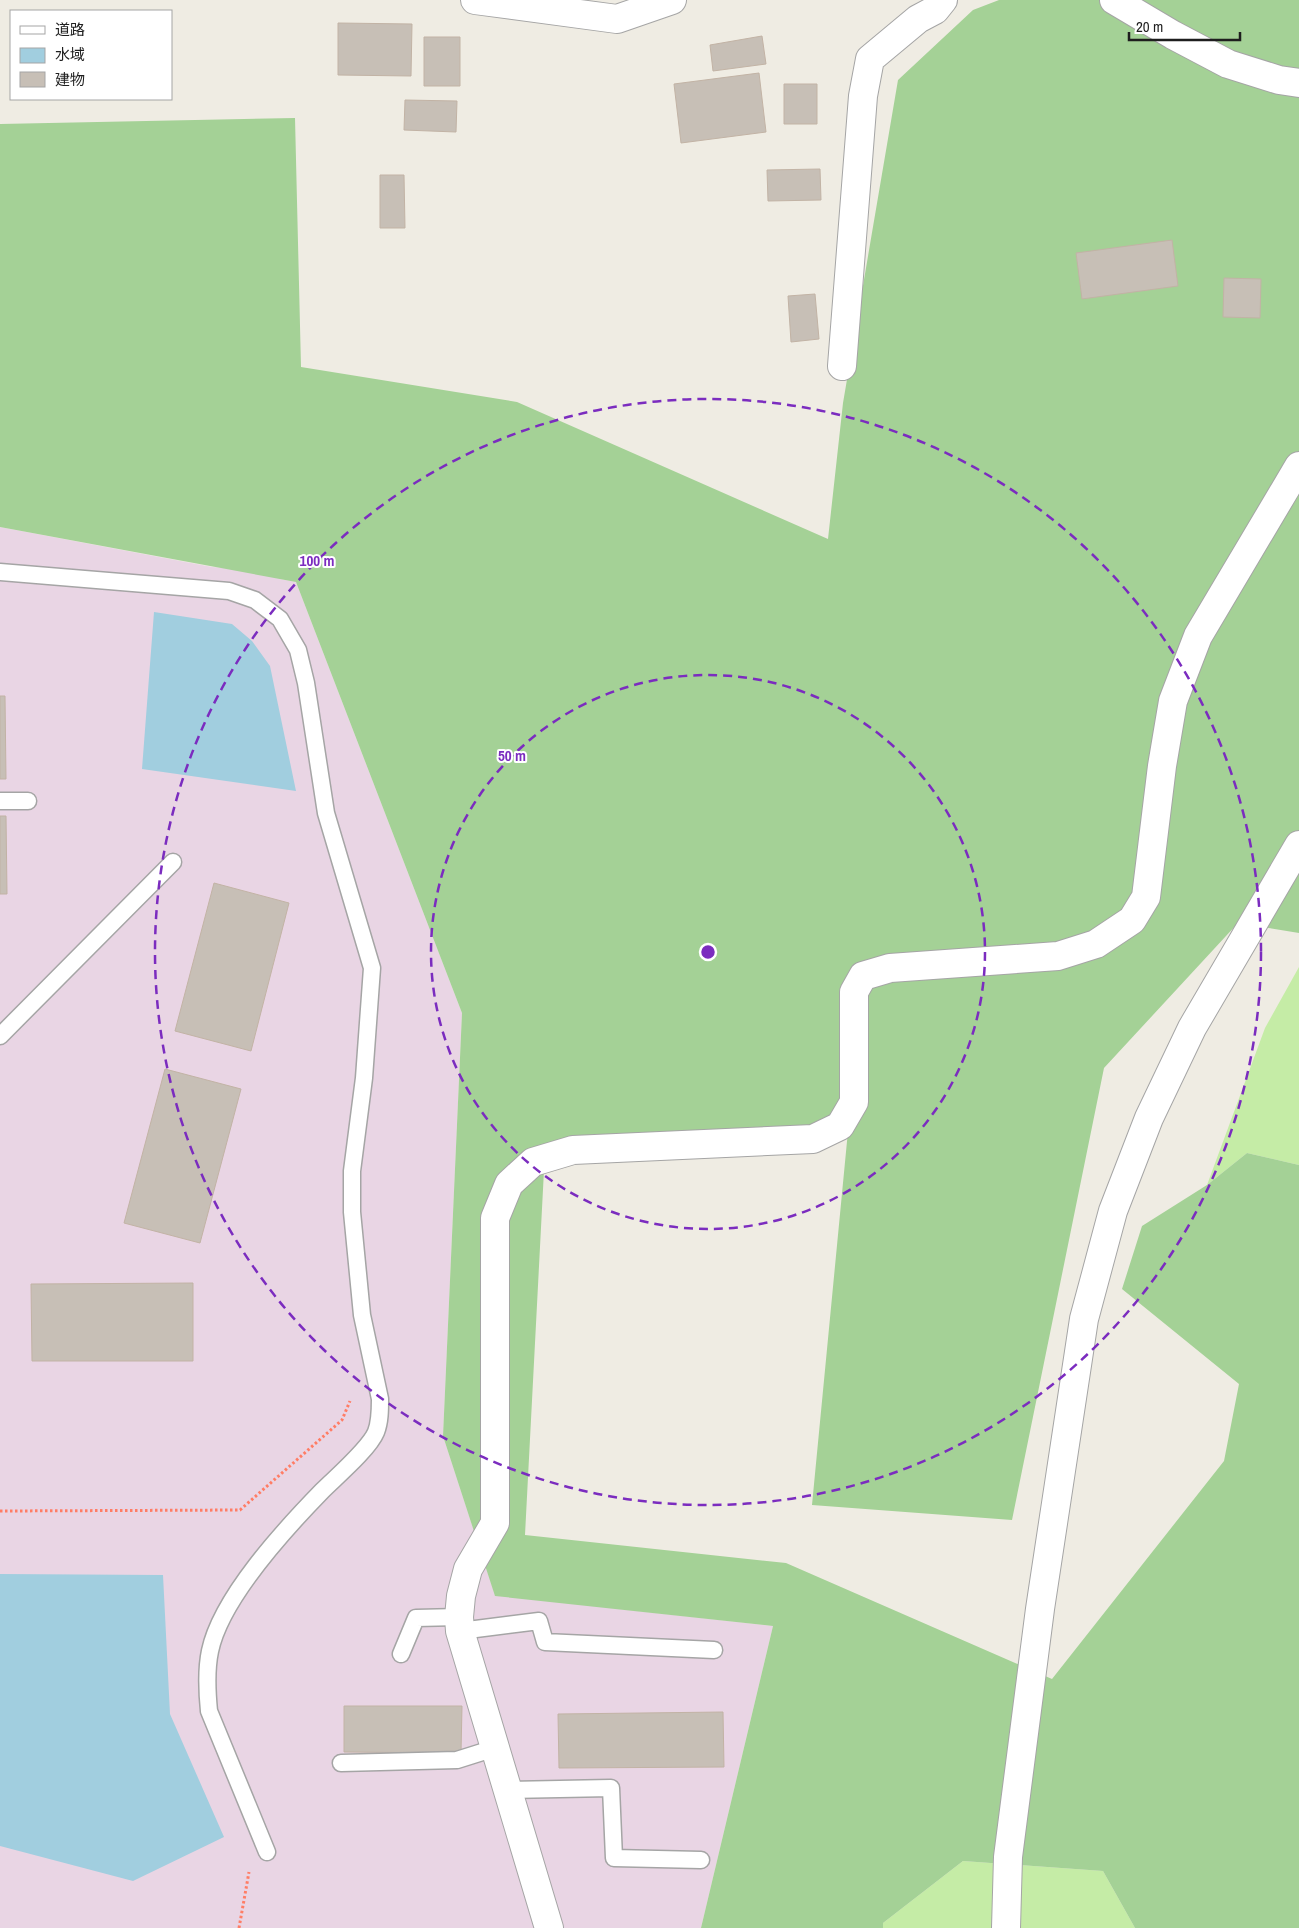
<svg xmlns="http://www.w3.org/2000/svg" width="1299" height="1928" font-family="'Archivo Narrow','Noto Sans JP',sans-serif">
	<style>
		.industrial { fill: #e9d5e4 }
		.grass { fill: #c5eca6 }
		.forest { fill: #a4d196 }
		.water { fill: #a1cedf }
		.building { fill: #c7bfb6; stroke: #c2b3a5 }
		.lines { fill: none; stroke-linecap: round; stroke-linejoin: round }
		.lane-casing { stroke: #a5a5a5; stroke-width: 19 }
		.street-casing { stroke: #a5a5a5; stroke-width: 30 }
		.path { stroke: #ff7d65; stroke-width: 3; stroke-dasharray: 2.5 2.5; stroke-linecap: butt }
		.lane { stroke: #fff; stroke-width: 16 }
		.street { stroke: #fff; stroke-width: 28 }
		.ring { fill: none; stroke: #7b2cbf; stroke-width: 2.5; stroke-dasharray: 9 6 }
		.centre { fill: #7b2cbf; stroke: #fff; stroke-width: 2.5 }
		.ring-label { font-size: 15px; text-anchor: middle; font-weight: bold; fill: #7b2cbf; stroke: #fff; stroke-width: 4; stroke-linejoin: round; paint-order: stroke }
	</style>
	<rect width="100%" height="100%" fill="#efece3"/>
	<path class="industrial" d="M0 527 212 567 275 572 280 579 296 582 462 1013 443 1436 495 1595 773 1626 701 1928H0Z"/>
	<path class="grass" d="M1299 967V1165L1247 1153 1207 1185 1265 1028Z
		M963 1861 1103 1871 1135 1928H883V1923Z"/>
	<path class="forest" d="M999 0H1299V933L1238 923 1104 1068 1012 1520 812 1505 848 1131 545 1151 525 1535 786 1563 1052 1679 1224 1461 1239 1384 1122 1289 1142 1226 1207 1185 1247 1153 1299 1165V1928H1135L1103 1871 963 1861 883 1923V1928H701L773 1626 495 1596 443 1436 462 1013 296 582 0 527V124L295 118 301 367 517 402 828 539 843 403 898 80 973 10Z"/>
	<path class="water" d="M154 612 232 624 252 641 270 666 296 791 142 769Z
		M0 1574 163 1575 170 1714 224 1837 133 1881 0 1846Z"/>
	<path class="building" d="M338 23 412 24 411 76 338 75Z
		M762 36 766 64 713 71 710 45Z
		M424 37H460V86H424Z
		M759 73 766 132 681 143 674 84Z
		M784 84H817V124H784Z
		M405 100 457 101 456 132 404 130Z
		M820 169 821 200 768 201 767 170Z
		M380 175H404L405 228H380Z
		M1172 240 1178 286 1082 299 1076 253Z
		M1224 278 1261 279 1260 318 1223 317Z
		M815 294 819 339 791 342 788 296Z
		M0 696H5L6 779H0Z
		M0 816H6L7 894H0Z
		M214 883 289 903 251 1051 175 1031Z
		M165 1069 241 1089 200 1243 124 1223Z
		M193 1283V1361H32L31 1284Z
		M344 1706H462L461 1753 344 1752Z
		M723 1712 724 1767 559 1768 558 1714Z"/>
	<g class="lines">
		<defs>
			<path id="lane" d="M0 572 229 591 255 600 280 619 298 650 306 683 326 813 372 968 364 1078 352 1171V1212L362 1315 380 1399C380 1410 380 1422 376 1432 369 1449 336 1477 322 1491 285 1529 221 1598 210 1651 206 1670 207 1691 209 1711L267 1852
				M0 801H28
				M0 1036 173 862
				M460 1631 539 1621 545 1642 714 1650
				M401 1654 416 1618 459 1617
				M341 1763 457 1760 495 1748
				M508 1790 611 1788 614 1858 701 1860"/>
			<path id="street" d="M475 0 617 19 672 0
				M1114 0 1173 35 1228 64 1279 80 1299 83
				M842 366 863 96 870 59 918 19 935 10 943 0
				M549 1928 460 1631 459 1617 461 1596 468 1569 495 1523V1218L509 1184 533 1162 573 1150 813 1139 840 1126 854 1102V992L863 976 890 968 1058 956 1096 944 1132 920 1146 897 1162 766 1173 701 1198 636 1299 466
				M1006 1928 1008 1857 1040 1609 1084 1319 1113 1211 1149 1118 1192 1028 1299 845"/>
		</defs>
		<use href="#lane" class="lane-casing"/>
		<use href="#street" class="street-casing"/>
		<path class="path" d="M0 1511 240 1510 342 1420 350 1401
			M239 1928 249 1872"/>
		<use href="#lane" class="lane"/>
		<use href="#street" class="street"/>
	</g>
	<g class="ring">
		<circle cx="708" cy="952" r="277"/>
		<circle cx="708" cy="952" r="553"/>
	</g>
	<circle cx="708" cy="952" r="8" class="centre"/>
	<g class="ring-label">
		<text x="317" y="566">100 m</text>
		<text x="512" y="761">50 m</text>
	</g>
	<rect x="10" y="10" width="162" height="90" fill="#ffffff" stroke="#a5a5a5"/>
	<rect x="20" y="26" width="25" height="8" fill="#ffffff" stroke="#a5a5a5"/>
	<text x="55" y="35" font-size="15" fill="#1e1e1e">道路</text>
	<rect x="20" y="48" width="25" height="15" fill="#a1cedf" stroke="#a5a5a5"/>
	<text x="55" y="60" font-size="15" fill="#1e1e1e">水域</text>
	<rect x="20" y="72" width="25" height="15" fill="#c7bfb6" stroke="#a5a5a5"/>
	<text x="55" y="85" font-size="15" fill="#1e1e1e">建物</text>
	<path d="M1129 32v8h111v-8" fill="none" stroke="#1e1e1e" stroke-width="2.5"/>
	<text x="1136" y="32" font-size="15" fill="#1e1e1e" stroke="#ffffff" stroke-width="4" paint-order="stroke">20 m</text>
</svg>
